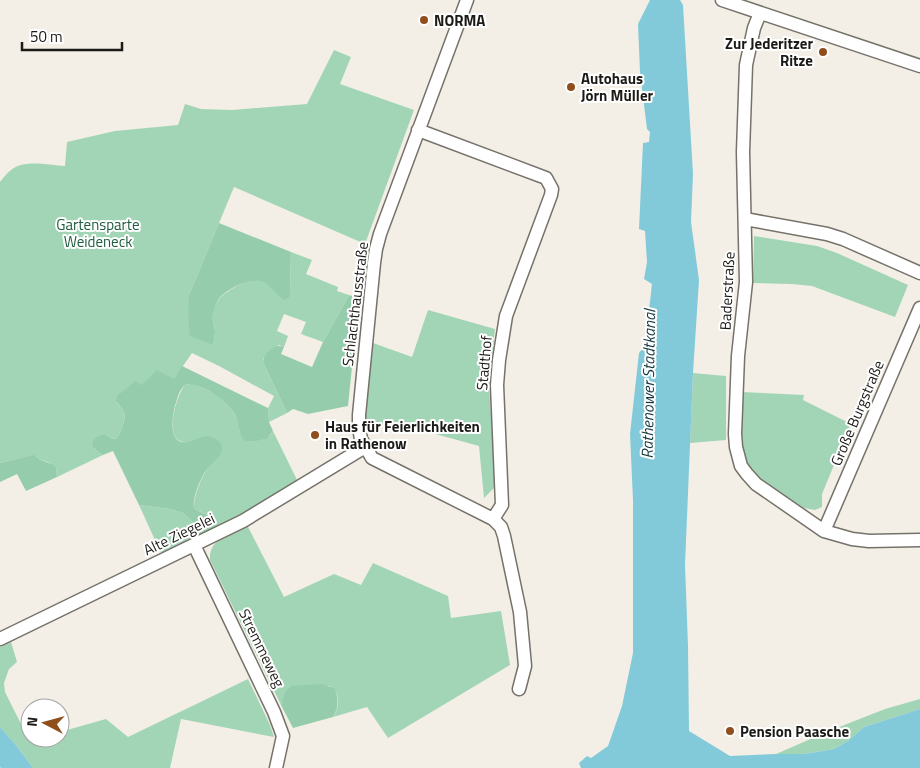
<svg xmlns="http://www.w3.org/2000/svg" width="920" height="768" font-family="'Titillium Web',sans-serif">
	<style>
		.green { fill: #a2d5b6 }
		.forest { fill: #95cdac }
		.water { fill: #82cad9 }
		.lines { fill: none; stroke-linecap: round; stroke-linejoin: round }
		.minor-casing { stroke: #76726a; stroke-width: 15 }
		.minor { stroke: #fff; stroke-width: 12 }
		.poi-dot { fill: #914e1d; stroke: #fff; stroke-width: 2 }
		.labels { text-anchor: middle; dominant-baseline: central; stroke-width: 4; stroke-linejoin: round; paint-order: stroke }
		.poi-label { font-size: 15px; font-weight: bold; fill: #1b1a16; stroke: #fff; text-anchor: start }
		.park-label { font-size: 15px; fill: #1d5d3d; stroke: #fff }
		.street-label { font-size: 15px; fill: #1b1a16; stroke: #fff }
		.water-label { font-size: 16px; font-style: italic; fill: #14383e; stroke: #fff }
	</style>
	<rect width="100%" height="100%" fill="#f3efe6"/>
	<path class="green" d="M334 50 351 57 340 84 414 110 365 244 234 187 189 295 213 345C214 340 215 334 215 329 214 324 212 320 213 314 214 310 216 303 219 299 224 292 247 279 257 280 267 281 275 291 282 298L290 294 291 252 312 260 306 274 338 287 337 291 349 295 323 342 301 334 306 322 284 314 277 331 288 336 284 347 279 345 263 359V362L287 413 269 422 268 408 274 396 219 366 192 353 174 379 142 385 117 403C119 405 122 407 123 409 127 417 121 431 117 438L113 439 106 435 94 449 103 455 57 477 56 467 48 462 39 459 36 456H30L0 463V182C3 178 7 173 11 170 24 159 49 165 65 166L67 142 115 131 178 125 185 104 201 109 232 110 307 104Z
		M754 236 817 246 837 253 908 285 895 317 812 286 792 284 753 283Z
		M428 310 495 329 489 386 496 486 484 498 479 446 392 422 364 430V416L373 343 412 357Z
		M693 373 726 376V440L690 443Z
		M192 383C209 389 230 402 237 419 239 424 239 429 240 434 254 438 264 446 273 431L298 482 216 528 208 515 197 510 194 508C193 496 202 477 208 467L193 441C160 451 175 399 184 386Z
		M741 392 804 395 803 400 851 424 822 494V507L815 510 804 508 761 480 745 460 741 438Z
		M139 505 170 509 183 513 205 533 161 553Z
		M247 525 284 597 334 574 361 585 373 563 448 596 451 618 501 611 510 665 388 738 367 707 333 717C340 707 341 692 329 686L285 691 282 700 281 705 210 560C208 539 232 532 247 525Z
		M11 642 17 662 9 669 4 683 5 692 26 734 30 735V738H60V732L106 719 128 737 248 679 270 725 274 737 181 719 170 768H33L16 745 0 727V647Z
		M920 699V709L864 727 848 741 834 749 804 754H776L829 731 885 709Z"/>
	<path class="forest" d="M219 223 291 252 290 294 289 298 284 300C276 295 272 286 263 282 252 277 225 289 218 300 216 304 214 310 213 314 212 320 214 324 215 330 215 335 214 340 213 345L190 336C188 322 188 309 189 295Z
		M349 295 359 298 348 406 308 414 293 409 287 413 263 362C264 353 274 343 284 347L281 354 312 367 323 342Z
		M182 366 268 408 269 422 273 431 267 439 255 441H245C237 434 240 422 234 413 229 403 196 377 184 386 179 390 177 400 175 406 172 417 168 445 187 442 198 441 205 432 216 439 219 441 222 444 222 448 223 456 211 463 207 469 201 477 192 498 194 508 198 511 201 512 206 514 211 517 213 523 216 528L205 533 183 513 170 509 139 505 113 451 103 455C100 453 95 450 93 447 90 440 99 433 106 435 108 436 111 438 113 439L117 438C121 431 126 419 124 412 123 408 118 404 116 401L117 396 135 381 142 385 157 370 174 379Z
		M33 455 36 456 39 459 54 465 56 467 57 477 26 491 17 474 0 482V463Z
		M321 684 334 688C339 697 339 708 333 717L293 728 281 705 282 700 285 691 292 686Z"/>
	<path class="water" d="M650 0H680L683 5 693 174 691 222 699 280 693 373 685 565 688 646 689 731 730 756 776 754H804L834 749 848 741 864 727 920 709V768H581L579 763 587 756 591 758 608 746 622 706 633 653V500L630 434 639 353C641 350 644 349 645 345L652 284 644 279 647 262 645 231 639 229 643 143 649 142 650 132 647 129 640 72 638 24Z
		M0 727 16 745 33 768H1L0 767Z"/>
	<g class="lines">
		<defs>
			<path id="minor" d="M467 0 380 234 376 249 374 263 359 415V428L361 439 372 458 493 519 501 527 504 536 520 612 525 666 519 689
				M722 0 920 66
				M760 13 754 28 746 65 743 152 746 282 738 356 735 434 736 447 741 466 747 474 756 484 824 531 852 539 869 541 920 540
				M418 130 546 178 552 189 551 195 506 316 499 360 497 385 502 505 493 519
				M745 219 827 234 843 239 920 273
				M824 531 920 308
				M194 545 274 712 283 736 276 768
				M0 639 243 521 365 447"/>
		</defs>
		<use href="#minor" class="minor-casing"/>
		<use href="#minor" class="minor"/>
	</g>
	<g class="poi-dot">
		<circle cx="424" cy="20" r="5"/>
		<circle cx="823" cy="52" r="5"/>
		<circle cx="571" cy="87" r="5"/>
		<circle cx="315" cy="435" r="5"/>
		<circle cx="730" cy="731" r="5"/>
	</g>
	<g class="labels">
		<g class="poi-label">
			<text x="434" y="20">NORMA</text>
			<text x="813" y="43" text-anchor="end">Zur Jederitzer<tspan x="813" dy="17">Ritze</tspan></text>
			<text x="581" y="78">Autohaus<tspan x="581" dy="17">Jörn Müller</tspan></text>
			<text x="325" y="426">Haus für Feierlichkeiten<tspan x="325" dy="17">in Rathenow</tspan></text>
			<text x="740" y="731">Pension Paasche</text>
		</g>
		<g class="park-label">
			<text x="98" y="224">Gartensparte<tspan x="98" dy="17">Weideneck</tspan></text>
		</g>
		<g class="street-label">
			<text transform="translate(727 291) rotate(-87)">Baderstraße</text>
			<text transform="translate(355 304) rotate(-83)">Schlachthausstraße</text>
			<text transform="translate(484 363) rotate(-85)">Stadthof</text>
			<text transform="translate(857 413) rotate(-67)">Große Burgstraße</text>
			<text transform="translate(179 534) rotate(-26)">Alte Ziegelei</text>
			<text transform="translate(262 648) rotate(64)">Stremmeweg</text>
		</g>
		<g class="water-label">
			<text transform="translate(648 384) rotate(-89)">Rathenower Stadtkanal</text>
		</g>
	</g>
	<g transform="translate(45 723) rotate(276)"><circle r="24" fill="#ffffff" stroke="#a4a3a2"/>
	<path d="M0-4L9 19L0 12L-9 19Z" fill="#914e1d"/>
	<text y="-8" font-size="14" font-weight="bold" text-anchor="middle" fill="#1b1a16">N</text>
	</g>
	<path d="M22 42v8h100v-8" fill="none" stroke="#1b1a16" stroke-width="2.5"/>
	<text x="30" y="42" font-size="15" fill="#1b1a16" stroke="#ffffff" stroke-width="4" paint-order="stroke">50 m</text>
</svg>
